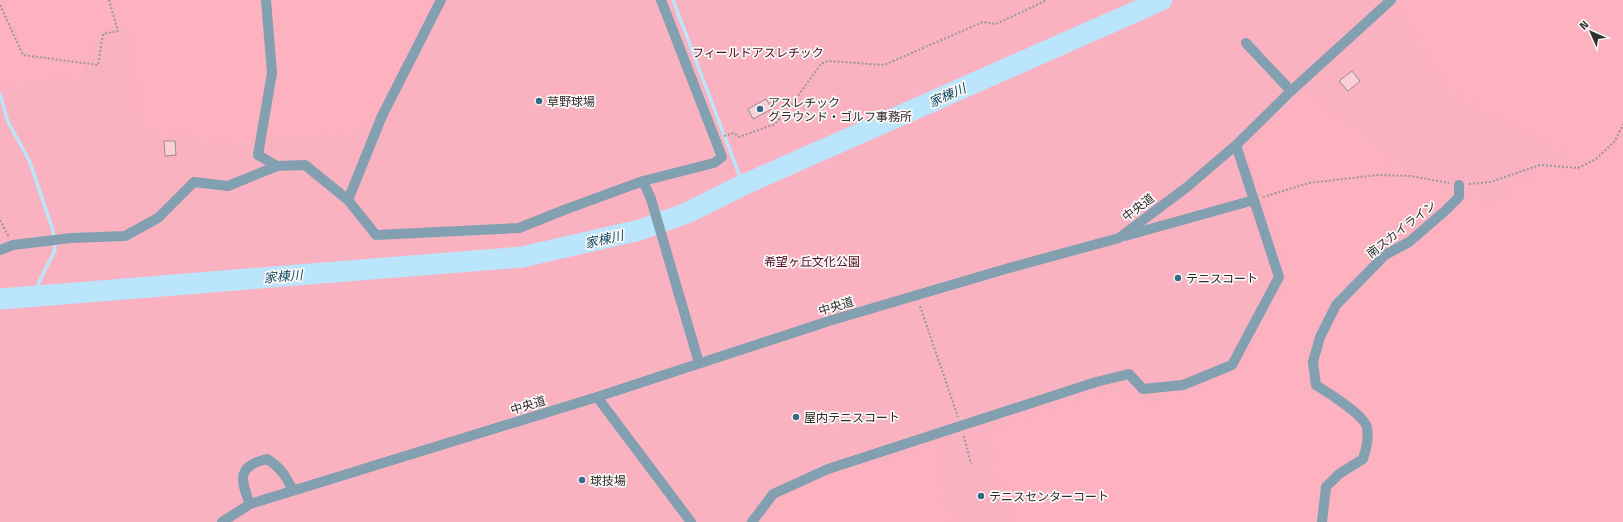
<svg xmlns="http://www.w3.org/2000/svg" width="1623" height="522" font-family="'Titillium Web','Noto Sans JP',sans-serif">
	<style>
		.green { fill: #fbb2c0 }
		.forest { fill: #feb1bf }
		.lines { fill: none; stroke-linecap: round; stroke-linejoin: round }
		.stream { stroke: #bbe4fd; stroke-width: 3.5 }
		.river { stroke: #bbe4fd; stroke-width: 21 }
		.building { fill: #feced6; stroke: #938e8f }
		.path { stroke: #9a9797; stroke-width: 2; stroke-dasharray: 2 2; stroke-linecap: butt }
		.minor { stroke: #83a0b1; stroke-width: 10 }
		.poi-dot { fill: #366a86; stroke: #fbf7f7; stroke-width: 1.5 }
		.labels { text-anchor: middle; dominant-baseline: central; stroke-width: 3.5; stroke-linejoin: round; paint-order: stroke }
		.park-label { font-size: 12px; fill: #4f0d23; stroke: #fbf7f7 }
		.poi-label { font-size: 12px; fill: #302e2e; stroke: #fbf7f7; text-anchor: start }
		.street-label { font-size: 12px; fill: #302e2e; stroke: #fbf7f7 }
		.water-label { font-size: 13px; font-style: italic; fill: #134c68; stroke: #fbf7f7 }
	</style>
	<rect width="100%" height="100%" fill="#fbf7f7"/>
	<path class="green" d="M0 0H1623V522H0Z"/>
	<path class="forest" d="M0 0H444L393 100 365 123 338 134 213 139 145 126 129 28 99 32 83 73 0 84Z
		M1404 0H1623V522H1014L988 432 1114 392 1154 405 1239 373 1290 276 1246 147 1305 90 1386 163 1494 206 1570 152 1450 88 1399 4Z
		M936 444 941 469 935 506 951 522H758L770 504 827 474 851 466 895 459Z"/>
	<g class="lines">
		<path class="stream" d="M673 0 743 185
			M0 94 8 122 29 160 53 230 55 250 32 296"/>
		<path class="river" d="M0 299 522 257 640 230 687 213 743 185 1162 0"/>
	</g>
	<path class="building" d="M1352 71 1360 81 1348 91 1339 81Z
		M766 99 772 109 753 119 748 109Z
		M164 141H175L176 155 165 156Z"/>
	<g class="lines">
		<path class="path" d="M0 5 23 55 98 65 103 34 118 31 109 0
			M724 136 734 133 739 137 775 124 787 111 821 64 828 61 884 65 983 22 996 24 1047 0
			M1469 184 1490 182 1540 165 1578 168 1596 159 1615 141 1623 124
			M1263 197 1309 183 1378 175 1411 176 1449 183
			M0 220 9 237
			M920 306 958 417
			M964 436 971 464"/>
		<path class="minor" d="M266 0 272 73 258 155 277 166
			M661 0 722 157 714 163 643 181 651 199 699 363
			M1246 43 1291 91
			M348 200 382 116 441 0
			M1125 236 1254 200
			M0 250 13 245 71 238 125 236 158 218 194 182 228 186 277 166 305 165 348 200 376 235 519 228 564 210 643 181
			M597 397 691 522
			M250 504C240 479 237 466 267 459 281 468 286 476 293 491
			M222 522 250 504 597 397 829 321 1009 268 1119 238 1187 187 1236 145 1291 91 1391 0
			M752 522 773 494 828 469 1096 382 1129 374 1143 389 1183 385 1232 365 1279 277 1236 145
			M1322 522 1326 487 1339 474 1363 459C1366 449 1369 439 1367 428 1365 415 1328 393 1316 385L1313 362 1320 337 1336 305 1385 255 1409 242 1445 211 1459 197V185"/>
	</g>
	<g class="poi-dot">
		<circle cx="539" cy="101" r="4"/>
		<circle cx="760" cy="109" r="4"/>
		<circle cx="1178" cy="278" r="4"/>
		<circle cx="796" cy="417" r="4"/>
		<circle cx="582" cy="480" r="4"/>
		<circle cx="981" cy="496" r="4"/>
	</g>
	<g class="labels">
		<g class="park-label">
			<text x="758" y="52">フィールドアスレチック</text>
			<text x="812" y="261">希望ヶ丘文化公園</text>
		</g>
		<g class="poi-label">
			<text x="547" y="101">草野球場</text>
			<text x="768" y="102">アスレチック<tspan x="768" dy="14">グラウンド・ゴルフ事務所</tspan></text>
			<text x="1186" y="278">テニスコート</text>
			<text x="804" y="417">屋内テニスコート</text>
			<text x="590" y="480">球技場</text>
			<text x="989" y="496">テニスセンターコート</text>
		</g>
		<g class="street-label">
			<text transform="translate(1138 207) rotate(-37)">中央道</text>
			<text transform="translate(1401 229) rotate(-38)">南スカイライン</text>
			<text transform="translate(836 306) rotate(-17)">中央道</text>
			<text transform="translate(528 405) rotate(-17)">中央道</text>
		</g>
		<g class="water-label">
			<text transform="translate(947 95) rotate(-24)">家棟川</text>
			<text transform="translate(604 239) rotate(-13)">家棟川</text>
			<text transform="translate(283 276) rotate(-5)">家棟川</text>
		</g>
	</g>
	<g transform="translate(1591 32) rotate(315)" stroke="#fbf7f7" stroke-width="3" paint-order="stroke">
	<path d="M0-3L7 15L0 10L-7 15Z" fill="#302e2e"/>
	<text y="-6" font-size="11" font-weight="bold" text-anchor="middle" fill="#302e2e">N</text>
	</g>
</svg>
